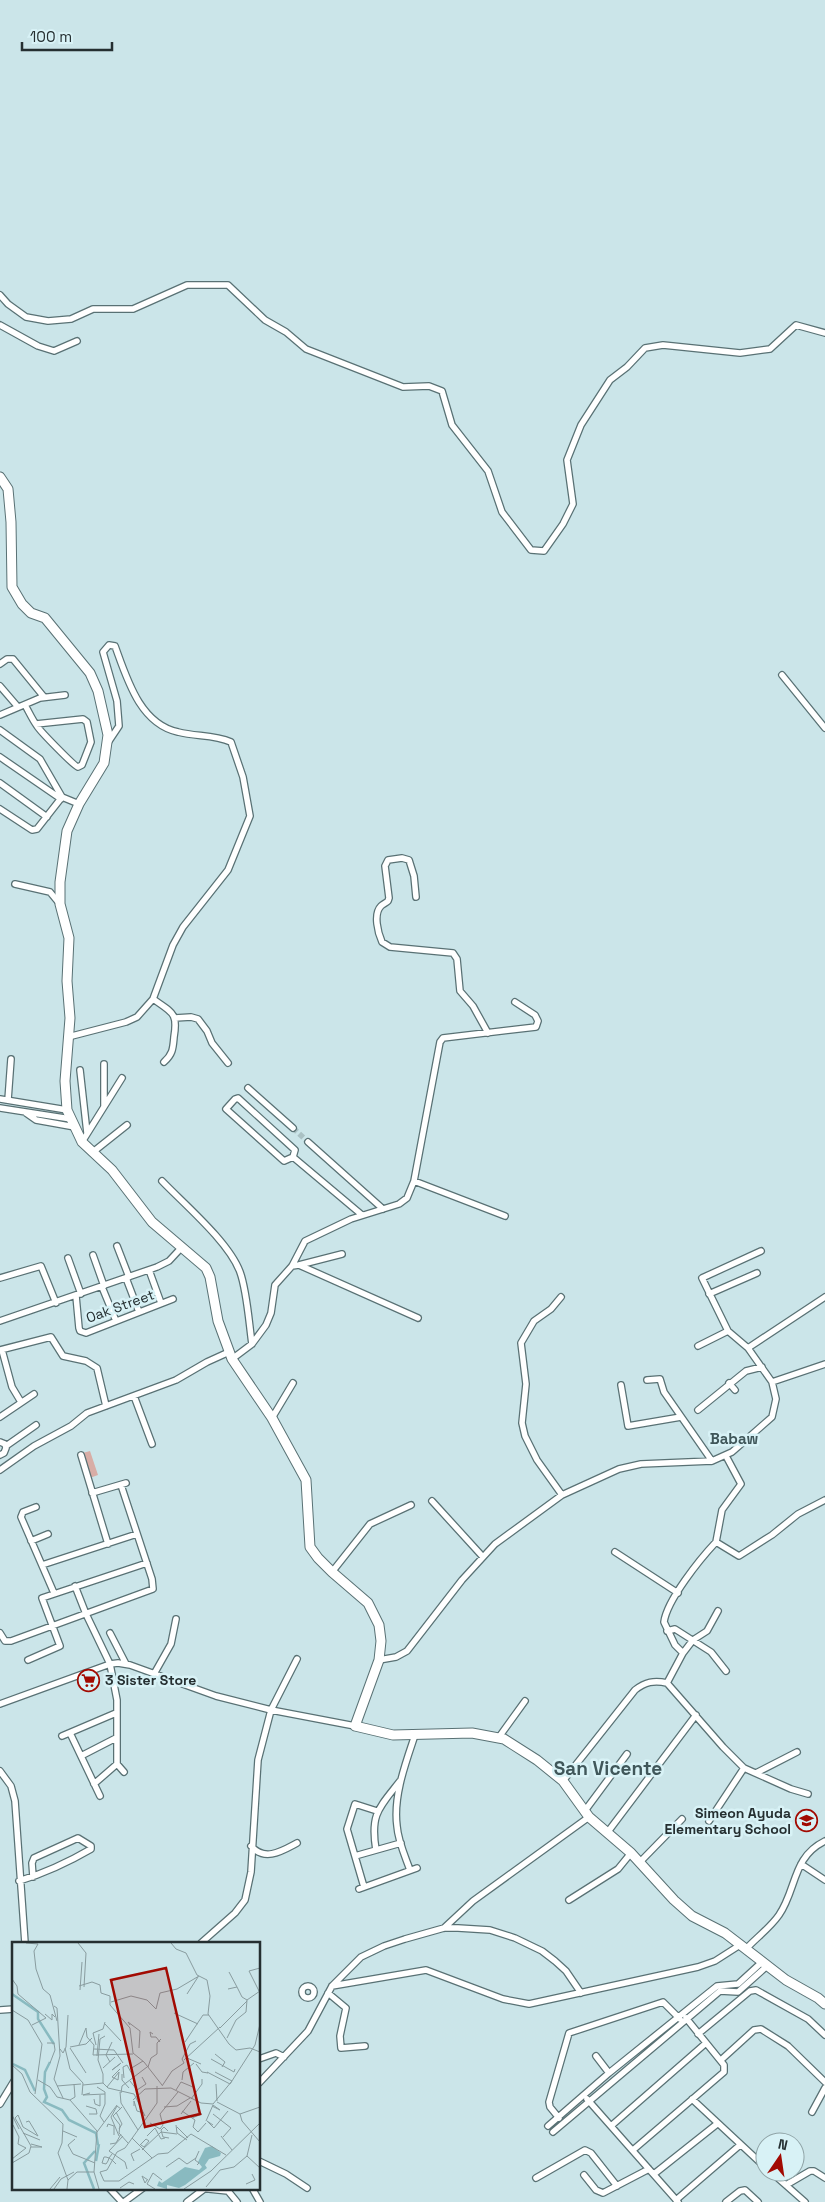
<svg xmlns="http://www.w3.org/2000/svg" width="825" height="2202" font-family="'Space Grotesk',sans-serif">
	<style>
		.green { fill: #d8ada6 }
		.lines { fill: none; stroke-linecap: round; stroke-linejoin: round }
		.street-tunnel { stroke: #aac1c4; stroke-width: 5.5; stroke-dasharray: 5.5 3; stroke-linecap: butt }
		.street-casing { stroke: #597174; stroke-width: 8 }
		.secondary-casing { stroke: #597174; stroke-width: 11 }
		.street { stroke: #fff; stroke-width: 5.5 }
		.secondary { stroke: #fff; stroke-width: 9 }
		.labels { text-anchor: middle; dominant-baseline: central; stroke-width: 5; stroke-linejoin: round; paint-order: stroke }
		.street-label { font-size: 14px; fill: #252f31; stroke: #d8f2f6 }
		.poi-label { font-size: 14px; font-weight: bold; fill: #252f31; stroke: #d8f2f6; text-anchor: start }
		.neighbourhood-label { font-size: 15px; font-weight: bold; fill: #40575a; stroke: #d8f2f6 }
		.district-label { font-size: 19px; font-weight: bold; fill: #40575a; stroke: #d8f2f6 }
		.inset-river { fill: none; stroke: #89bac0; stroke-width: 2.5 }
		.inset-road { fill: none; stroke: #899c9f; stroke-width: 1 }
		.view { fill: #a20a02; fill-opacity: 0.15; stroke: #a20a02; stroke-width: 2.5 }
		.inset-edge { fill: none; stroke: #252f31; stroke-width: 2.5 }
	</style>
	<rect width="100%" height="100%" fill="#cbe5e9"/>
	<path class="green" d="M90 1451 98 1475 87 1479 79 1454Z"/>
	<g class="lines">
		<path class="street-tunnel" d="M293 1128 308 1142"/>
		<defs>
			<path id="street" d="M0 295 8 304 26 317 48 321 71 319 93 309H133L187 285H228L265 320 286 332 306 349 403 387 429 386 442 391 452 425 488 471 502 512 531 550 544 551 563 524 573 504 567 460 581 425 610 380 627 367 645 348 663 345 740 353 770 349 796 325 825 333
				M0 325 38 346 54 351 77 341
				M0 664 7 659H13L44 697
				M782 675 825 728
				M0 686 18 707
				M25 705C29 712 32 719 37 726 40 731 74 766 78 767L82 765 91 742 87 722 83 719 36 724
				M0 715 40 698 65 695
				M0 730 40 759 62 797
				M0 757 61 799
				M0 783 47 817
				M62 797 79 804
				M0 809 32 830 37 829 62 797
				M15 884 50 892 59 903
				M416 897 414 876 409 860 402 858 388 860 385 866 389 898 388 901C386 903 383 904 381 906 373 914 378 933 382 942L390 947 453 953 457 959 460 991 473 1006 488 1033
				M153 999C173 1013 178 1013 174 1037 173 1048 173 1054 164 1062
				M175 1018 191 1017 198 1019 207 1031 212 1043 228 1063
				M68 1037 126 1022 137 1017 153 999 173 945 183 927 228 870 250 816 243 777 231 742C213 734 197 737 178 732 140 724 127 679 115 646L109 645 103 652 117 701 119 726 109 741
				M104 1064V1106
				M80 1070 87 1133
				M248 1088 293 1128
				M238 1098 295 1150 293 1157 284 1161 226 1109 235 1099Z
				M0 1099 67 1110
				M8 1100 11 1059
				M0 1108 71 1119
				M26 1113 36 1120 75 1127
				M82 1142 122 1078
				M308 1142 383 1209
				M93 1152 127 1125
				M293 1157 362 1215
				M162 1181C184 1204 229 1242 240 1272 247 1291 249 1323 252 1344
				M414 1181 505 1216
				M117 1246 129 1277
				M93 1255 104 1286
				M68 1258 81 1294
				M299 1265 342 1254
				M292 1266 299 1265 418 1318
				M149 1270 161 1303
				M0 1278 41 1266 56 1303
				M126 1278 139 1312
				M102 1287 116 1321
				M709 1294 757 1273
				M76 1296 79 1328 80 1331 86 1333 173 1299
				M561 1297 551 1309 534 1321 521 1343 526 1384 522 1423 525 1436 537 1460 562 1495
				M0 1321 157 1267 169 1261 182 1247
				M698 1346 728 1331
				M748 1348 825 1297
				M0 1350 51 1337 63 1356 86 1361 97 1368 106 1406
				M2 1350 12 1387 21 1402
				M232 1359 252 1344 266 1325 271 1313 275 1285 292 1266 305 1241 351 1219 399 1204 407 1198 414 1181 440 1042 443 1038 536 1027 538 1021 535 1015 515 1002
				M647 1380 660 1379 664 1392 712 1461
				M772 1382 825 1364
				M729 1383 735 1390
				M621 1385 628 1426 681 1417
				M134 1396 152 1444
				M698 1410 746 1371 762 1367
				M0 1417 34 1394
				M272 1418 293 1383
				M0 1442 5 1444 6 1448 4 1453 0 1455
				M6 1446 36 1425
				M81 1455 108 1544
				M0 1470 34 1446 71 1426 87 1413 176 1380 207 1362 229 1352
				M92 1493 126 1483
				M432 1501 483 1557
				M36 1507 23 1512 21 1517 54 1593
				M31 1541 48 1534
				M716 1542 722 1510 741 1484 726 1456
				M615 1552 678 1593
				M42 1565 137 1534
				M332 1572 370 1524 411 1505
				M75 1586 86 1614 110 1664 117 1700V1764L124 1772
				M667 1631 675 1629 711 1652 726 1671
				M0 1633 5 1641H11L153 1589 152 1579 121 1485
				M110 1633 126 1664
				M683 1653 675 1645 664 1622C667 1600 700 1559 716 1542L739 1556 772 1535 798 1514 825 1500
				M28 1660 60 1646 42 1598 147 1563
				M379 1660 396 1657 407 1651 462 1580 495 1544 562 1495 619 1469 641 1464 712 1461 732 1452 772 1417 776 1399 772 1382 748 1348 728 1331 702 1278 761 1251
				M154 1674 171 1644 176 1619
				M667 1683 683 1653 693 1640 707 1631 718 1611
				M0 1704 110 1664 118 1663 130 1665 216 1696 271 1710 355 1726
				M70 1733 100 1796
				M62 1736 116 1713
				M499 1737 525 1701
				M81 1756 116 1738
				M0 1771 11 1786 15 1801 25 1943
				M756 1773 797 1752
				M563 1781 635 1690C645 1682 654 1680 667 1683L723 1747 744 1768 791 1789 808 1794
				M94 1784 117 1764
				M584 1812 627 1754
				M709 1821 744 1768
				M607 1833 696 1715
				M251 1846C265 1862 282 1851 297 1843
				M376 1850C370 1814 379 1808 400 1781
				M355 1856 401 1843
				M640 1862 682 1819
				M801 1864 825 1880
				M410 1870C405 1856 398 1841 397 1826 393 1796 406 1762 415 1735
				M19 1881C45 1873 67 1863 91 1849V1846L78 1838 34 1858 32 1863 33 1877
				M364 1887 347 1829 355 1804 377 1811
				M359 1889 417 1868
				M569 1900 618 1869 631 1853
				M444 1928 473 1901 589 1817
				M201 1943 235 1913 245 1900 251 1872 258 1760 271 1710 297 1659
				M746 1949C756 1938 770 1928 779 1915 797 1889 792 1857 825 1841
				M332 1986 426 1970 503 1999 529 2004 698 1967 715 1961 740 1945
				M302 1992a6 6 0 1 1 12 0a6 6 0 1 1-12 0Z
				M328 1993 346 2008 340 2036 341 2048 365 2046
				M0 2010 14 2009
				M698 2034 750 1991 756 1990 808 2019 825 2035
				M596 2056 609 2073
				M259 2059 276 2053 284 2057
				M721 2060 754 2030 761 2029 788 2046 825 2082
				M259 2083 308 2031 332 1986 361 1957 384 1946 405 1939 444 1928H458L490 1930 515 1938 542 1951 555 1961 566 1971 581 1993
				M587 2099 678 2202
				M692 2099 765 2167
				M0 2104 14 2081
				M812 2112 825 2088
				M559 2118 550 2107 549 2102 569 2033 663 2002 680 2019
				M548 2126 609 2073 717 1986 738 1984 762 1962
				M611 2126 706 2043
				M553 2132 720 1991 738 1992 767 1966
				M633 2150 724 2072V2065L686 2018
				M259 2161 286 2174 307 2188
				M771 2172 805 2202
				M654 2174 717 2124
				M584 2175 596 2190 603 2193 649 2169
				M536 2178 585 2150 591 2153 617 2186
				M786 2185 810 2171H814L825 2178
				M109 2188 122 2202
				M199 2188 228 2191
				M229 2188 228 2191 237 2202
				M252 2188 260 2202
				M676 2200 740 2145
				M124 2202 143 2188
				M187 2202 204 2189
				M726 2202 740 2191 745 2190 758 2202"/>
			<path id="secondary" d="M0 477 8 489 11 522 12 587 22 604 31 613 45 618 90 673 98 691 108 735 104 763 79 804 67 831 60 882V904L69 938 67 981 70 1018 65 1081 67 1110 82 1142 112 1170 152 1222 206 1268 210 1277 218 1321 232 1359 272 1418 306 1480 310 1547 318 1558 332 1572 368 1603 379 1625 381 1641 379 1660 355 1726 393 1735 472 1733 504 1739 537 1760 563 1781 589 1817 631 1853 674 1900 692 1916 725 1933 786 1980 818 1998 825 2004"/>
		</defs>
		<use href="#street" class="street-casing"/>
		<use href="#secondary" class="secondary-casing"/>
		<use href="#street" class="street"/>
		<use href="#secondary" class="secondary"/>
	</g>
	<defs>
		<symbol id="supermarket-ring" viewBox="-11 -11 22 22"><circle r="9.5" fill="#d8f2f6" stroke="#a20a02" stroke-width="1.5"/><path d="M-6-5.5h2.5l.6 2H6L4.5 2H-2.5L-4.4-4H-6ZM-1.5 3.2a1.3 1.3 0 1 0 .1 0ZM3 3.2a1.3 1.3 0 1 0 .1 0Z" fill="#a20a02"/></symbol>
		<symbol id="school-ring" viewBox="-11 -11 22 22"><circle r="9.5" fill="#d8f2f6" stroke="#a20a02" stroke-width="1.5"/><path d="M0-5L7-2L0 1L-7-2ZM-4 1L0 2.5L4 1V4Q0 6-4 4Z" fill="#a20a02"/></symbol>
	</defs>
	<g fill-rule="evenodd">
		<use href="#supermarket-ring" x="76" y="1668" width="25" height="25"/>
		<use href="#school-ring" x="794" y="1808" width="25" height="25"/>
	</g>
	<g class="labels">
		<g class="street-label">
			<text transform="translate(120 1306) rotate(-20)">Oak Street</text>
		</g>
		<g class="poi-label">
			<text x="105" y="1680">3 Sister Store</text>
			<text x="791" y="1813" text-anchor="end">Simeon Ayuda<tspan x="791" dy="16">Elementary School</tspan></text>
		</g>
		<g class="neighbourhood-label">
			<text x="734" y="1438">Babaw</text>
		</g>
		<g class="district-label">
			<text x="608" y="1768">San Vicente</text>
		</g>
	</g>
	<g transform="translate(12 1942)">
		<rect width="248" height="248" fill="#cbe5e9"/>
		<path d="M200 204 209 211 208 214 197 217 193 223 195 226 173 243 167 246 155 243V247L145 244 147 239 150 241 173 225 187 228 190 225 186 220 193 206Z" fill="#89bac0"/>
		<path class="inset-river" d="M0 52 26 70V77L42 102M38 120 33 130 32 147 35 155 32 160 50 168 57 178 84 191 86 203M1 122 13 128 23 149M84 219 87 202M82 247 72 221 83 209"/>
		<path class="inset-road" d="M14 1 26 2 22 9 24 27 31 47 38 53 45 79M66 1 74 11 72 45M159 1 164 7 174 11 185 33 195 38 198 54 196 72 217 102 224 108 238 106 248 110M217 30 225 45M0 37 5 44 6 52 34 76 20 83M67 44 80 40 88 43 89 51 98 54V63L118 86 121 111 132 120 150 143M216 47 225 45 230 55 235 58 248 49M68 48 70 20M247 49 237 29 248 26M175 52 186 35M99 60 119 54 135 58 144 67 148 51 165 47 187 34M42 64 45 66 48 114 42 137 51 156M0 68 16 78 30 102 23 152M162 71 186 82M33 72 40 78V72L43 75M93 82 109 99M118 83 116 80 128 89 127 106M208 86 235 59M141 92 138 90 139 95H144L148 100M93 94 88 97 86 118 91 132V141L96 146 122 152 133 174M75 95 82 103 81 113M215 96 224 78 234 70 235 58M173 100 191 73H197M35 101H42L43 108 38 121M67 103 74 86 75 95M84 103 81 91 91 87 93 80M58 105 74 102 80 96M53 106 58 127 71 141 70 153M58 106 74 131M48 107 51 111 54 105 56 73M82 107 102 108 111 121M203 112 213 120 210 125M81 113 121 112M85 114 87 92M175 116 189 122M170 117 178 102 184 99M199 117 222 130 223 127M172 118 208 85M98 120 94 113 100 100M108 122 100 128 109 121M184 122 190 130 196 131M0 123 10 132 18 150 51 182 50 201 46 211 56 238 55 247M136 125 139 116 145 112V101L149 97M91 126 103 115M118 127 131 119M107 130 106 138 100 135 108 127M195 130 218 142M110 132V138L117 146M112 136 111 125 115 123 121 134M26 138 38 145 45 155 58 158 85 189 82 230 87 247M170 138 171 130 182 121M118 139 125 148 134 142 130 135M204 142 205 159M218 142 243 103 248 82M71 143 91 141M45 144 69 142M150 144 160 129 172 121 170 117M85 145 93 150V162L88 174 92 180M95 145 107 130M164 148 169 140 181 145M108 150 109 161 126 188 113 206 105 210 95 228 88 230 92 239H107L146 212 156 211 179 192 214 213M78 151 71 153 93 152M109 151 110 144 135 125M82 157 83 162 88 164V153M179 157 190 142V137M58 158 63 155 62 142M121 158 133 147 159 146 189 161 201 162 220 139 203 130M205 160 228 172 230 179 248 200M74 164 84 167 85 172H77M122 164V159L125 169 132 171M200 164 208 168 201 163M110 165 101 174 108 183 107 191 116 201M152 165 165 164 178 156M170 169 183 178 181 185 186 190 194 181M104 170 110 182 107 187M169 172 179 159M201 172 219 186 211 195M228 172 248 165M0 173 7 187M180 176 190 172H185M194 179 201 163M14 180 17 179 26 194M138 181 148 187 151 183 148 172 166 150M164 183 165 191 175 198M201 183 195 179 202 186 216 169M11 185 26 194M95 185 96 182 102 184V193M165 185 176 196M126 188 145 161V144M51 189 65 195M156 189 152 185 149 188 151 195 157 196M85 190 105 163M11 191 28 198M240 193 235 214 248 226M107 194 99 175 105 164 109 167M111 194 97 209 113 220 115 227M135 194 143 186 149 197 153 196M209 194 220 208M120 196 140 216M63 197 56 203 61 212 83 221M98 202 104 201 109 192M128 203 134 197 137 199 132 205 129 203M19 205H30L19 202M130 208 149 190 165 192M100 212 97 216 96 219 94 222 90 221 92 215H94L97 216 100 218 104 222M0 217 14 206 6 202 7 195 1 183M122 219 119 212 128 207M0 221 17 211 19 204 3 176 6 173 11 185M185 223 187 221 183 218 187 209M154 225 167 216 175 222 184 216M56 238 65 230H82M135 238 133 241 130 234 136 238M234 242 243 238 240 232M194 245 208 228 222 225 235 214M108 246 117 240 122 242M38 247 48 235M42 247 49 237 62 230M143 247 135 242 141 231 150 238M172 247 199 229 248 181"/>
		<path class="view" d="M154 26 188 172 133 185 99 38Z"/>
		<rect width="248" height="248" class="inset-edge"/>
	</g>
	<g transform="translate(780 2157) rotate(13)"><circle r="24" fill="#d8f2f6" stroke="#90a4a7"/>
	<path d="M0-4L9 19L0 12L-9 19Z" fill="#a20a02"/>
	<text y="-8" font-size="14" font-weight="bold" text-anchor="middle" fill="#252f31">N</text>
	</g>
	<path d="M22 42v8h90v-8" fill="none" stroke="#252f31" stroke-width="2.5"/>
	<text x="30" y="42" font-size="15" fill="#252f31" stroke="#d8f2f6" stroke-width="4" paint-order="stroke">100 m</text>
</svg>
